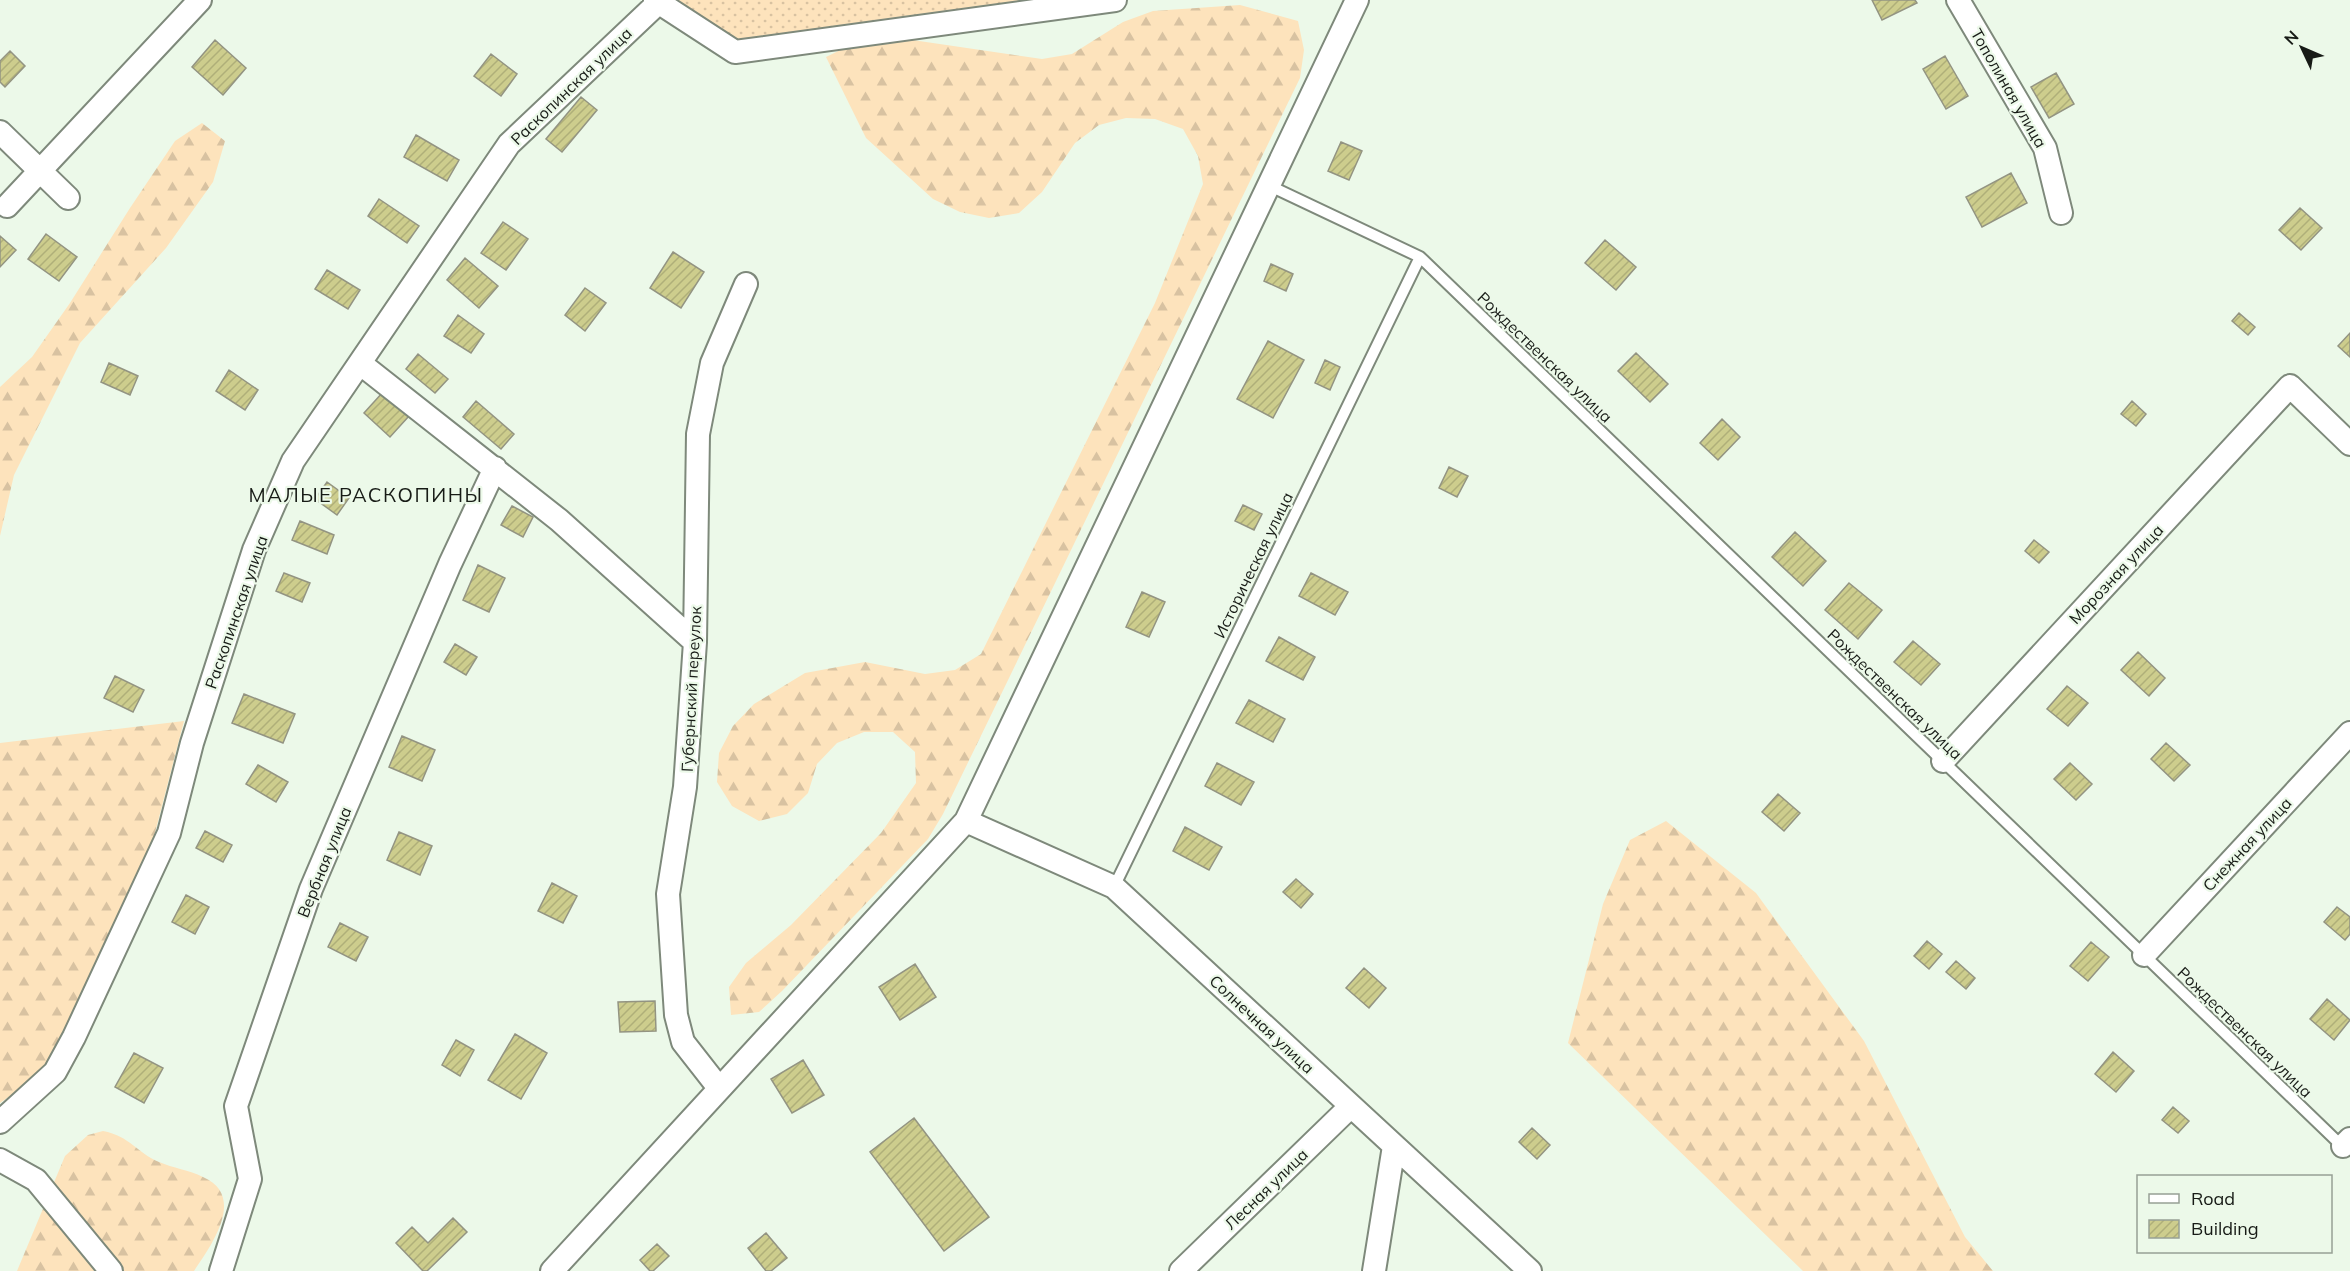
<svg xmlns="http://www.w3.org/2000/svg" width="2350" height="1271" font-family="Mulish,sans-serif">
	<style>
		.grass { fill: url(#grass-dots) }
		.forest { fill: url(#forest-firs) }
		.building { fill: url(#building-hatch); stroke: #939482; stroke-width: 1.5 }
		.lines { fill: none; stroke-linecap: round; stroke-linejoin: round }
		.lane-casing { stroke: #7e897b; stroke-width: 14 }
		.street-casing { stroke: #7e897b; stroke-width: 26 }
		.lane { stroke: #fff; stroke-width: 10 }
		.street { stroke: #fff; stroke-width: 22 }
		.labels { text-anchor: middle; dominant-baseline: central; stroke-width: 4.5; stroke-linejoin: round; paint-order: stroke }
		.street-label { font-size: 16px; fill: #171b16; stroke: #ecf9e9 }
		.quarter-label { font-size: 20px; letter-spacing: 1.5px; fill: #171b16; stroke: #ecf9e9 }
	</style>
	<defs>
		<pattern id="grass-dots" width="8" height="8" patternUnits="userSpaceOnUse" patternTransform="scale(1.5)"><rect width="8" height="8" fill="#fde3bc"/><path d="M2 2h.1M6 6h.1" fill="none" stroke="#d8c2a1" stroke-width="1.8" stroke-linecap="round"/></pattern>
		<pattern id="forest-firs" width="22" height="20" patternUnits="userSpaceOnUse" patternTransform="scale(1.5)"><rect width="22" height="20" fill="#fde3bc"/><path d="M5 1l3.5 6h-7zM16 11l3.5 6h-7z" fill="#d8c2a1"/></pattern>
		<pattern id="building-hatch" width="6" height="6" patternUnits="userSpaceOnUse" patternTransform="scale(1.5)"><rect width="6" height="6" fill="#cdcd8d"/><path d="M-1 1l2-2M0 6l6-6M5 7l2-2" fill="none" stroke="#afaf79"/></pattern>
	</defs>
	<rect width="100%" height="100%" fill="#ecf9e9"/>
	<path class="grass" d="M666 0H1115L735 52Z"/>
	<path class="forest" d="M1240 5 1298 21 1304 50 1300 78 943 814 928 839 782 991 759 1012 731 1015 729 987 746 963 791 925 881 833 916 783 915 752 893 732H864L837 743 817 764 808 793 787 814 759 821 732 806 717 782 719 753 733 726 754 704 805 673 865 662 925 674 955 670 981 654 1155 303 1203 184 1198 156 1183 129 1155 119 1126 118 1099 125 1075 143 1042 192 1019 213 989 218 960 212 933 199 866 138 826 57 863 39 892 37 1042 59 1072 54 1123 22 1153 11Z
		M202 123 225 141 213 182 166 248 80 343 14 475 0 536V387L32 357 70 303 130 208 175 141Z
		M184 721 142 883 40 1075 0 1103V743Z
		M1666 821 1756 893 1864 1041 1965 1237 1993 1271H1803L1568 1043 1603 904 1630 840Z
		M103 1131C130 1136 137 1153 159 1162 173 1168 189 1170 203 1177 247 1196 211 1246 194 1271H17L65 1156 88 1135Z"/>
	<path class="building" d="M1872 0H1915L1917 3 1882 20Z
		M215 40 246 68 223 95 192 67Z
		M10 51 25 66 5 87 0 82V61Z
		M491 54 517 74 501 96 474 76Z
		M1945 56 1968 96 1946 109 1923 69Z
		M2056 73 2074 104 2049 118 2031 87Z
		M581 97 597 110 562 152 546 139Z
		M416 135 459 160 447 181 404 157Z
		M1341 142 1362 151 1349 180 1328 171Z
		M2011 173 2027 203 1982 227 1966 197Z
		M379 199 419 226 407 243 368 216Z
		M2300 208 2322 228 2301 250 2279 230Z
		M503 222 528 239 506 270 481 253Z
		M46 234 77 257 59 281 28 259Z
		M0 236 16 250 0 267Z
		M1605 240 1636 267 1616 290 1585 263Z
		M673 252 704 272 681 308 650 288Z
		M465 258 498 286 479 308 447 280Z
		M1271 264 1293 274 1286 291 1264 281Z
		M327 270 360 290 348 309 315 289Z
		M585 288 606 303 585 331 565 315Z
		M2239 313 2255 327 2248 335 2232 321Z
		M458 315 484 334 471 353 444 336Z
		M2350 333V357L2338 346Z
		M1268 341 1304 360 1273 418 1237 399Z
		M1636 353 1668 384 1650 402 1618 371Z
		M418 354 448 379 435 393 406 369Z
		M1325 360 1340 367 1330 390 1315 383Z
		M109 363 138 376 130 395 101 382Z
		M229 370 258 390 245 410 216 391Z
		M383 392 409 416 390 437 364 413Z
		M476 401 514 434 501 449 463 417Z
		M2132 401 2146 414 2136 426 2121 414Z
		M1722 419 1740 437 1718 460 1700 443Z
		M1449 467 1468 476 1457 497 1439 488Z
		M327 482 349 498 337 515 315 499Z
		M1243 505 1262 514 1254 530 1235 521Z
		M512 506 533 517 523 537 501 525Z
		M300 521 334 535 327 554 292 540Z
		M1795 532 1826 561 1803 586 1772 557Z
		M2034 540 2049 552 2039 563 2025 551Z
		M478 565 505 578 489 612 463 600Z
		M284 573 310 583 302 602 276 591Z
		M1311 573 1348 592 1335 615 1299 596Z
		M1849 583 1882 610 1858 639 1825 610Z
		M1142 592 1165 602 1149 637 1126 627Z
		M1279 637 1315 657 1303 680 1266 661Z
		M1913 641 1940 664 1921 685 1894 662Z
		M455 644 477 657 466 675 444 662Z
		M2138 652 2165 678 2149 696 2121 670Z
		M115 676 144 690 133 712 104 698Z
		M2067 686 2088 703 2068 726 2047 709Z
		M244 694 295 714 283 743 232 723Z
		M1249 700 1285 719 1273 742 1236 723Z
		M402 736 435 750 422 781 389 767Z
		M2166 743 2190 765 2174 781 2151 759Z
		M1217 763 1254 782 1241 805 1205 786Z
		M2070 763 2092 784 2076 800 2054 779Z
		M258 765 288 782 276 802 246 784Z
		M1778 794 1800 813 1784 831 1762 812Z
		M1185 827 1222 847 1209 870 1173 851Z
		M205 831 232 845 223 862 196 848Z
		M399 832 432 846 420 875 387 860Z
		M1296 879 1313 894 1301 908 1283 892Z
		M552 883 577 896 563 923 538 911Z
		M186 895 209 907 195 934 172 922Z
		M2337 907 2350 917V934L2345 940 2324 922Z
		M340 923 368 937 356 961 328 947Z
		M1927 941 1942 954 1929 969 1914 956Z
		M2091 942 2109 957 2088 981 2070 966Z
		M1956 961 1975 978 1966 989 1946 972Z
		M915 964 936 997 900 1020 879 987Z
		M1364 968 1386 988 1369 1008 1346 988Z
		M2327 999 2350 1020 2334 1040 2310 1019Z
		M655 1001 656 1031 620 1032 618 1002Z
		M515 1034 547 1053 521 1099 488 1080Z
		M456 1040 474 1050 460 1076 442 1065Z
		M2113 1052 2134 1071 2116 1092 2095 1074Z
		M134 1053 163 1068 144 1103 115 1087Z
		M803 1060 824 1095 792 1113 771 1079Z
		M2173 1107 2189 1121 2178 1133 2162 1120Z
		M914 1118 989 1217 944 1251 870 1152Z
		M1532 1128 1550 1145 1537 1159 1519 1142Z
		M453 1218 467 1232 427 1271H423L396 1243 412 1227 428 1243Z
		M766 1233 787 1258 771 1271H766L748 1248Z
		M657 1244 669 1256 653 1271H650L640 1260Z"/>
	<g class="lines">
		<defs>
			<path id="lane" d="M1268 185 1420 257 2343 1147
				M1114 887 1420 257"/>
			<path id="street" d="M655 0 735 52 1115 0
				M1958 0 2045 148 2061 213
				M0 132 68 198
				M7 206 200 0
				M361 364 559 520 695 642
				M1943 761 2290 386 2350 444
				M966 821 1114 887 1530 1271
				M2144 955 2350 733
				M719 1088 683 1042 676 1015 668 894 685 787 695 642 698 434 712 363 746 284
				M0 1122 55 1072 74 1037 169 833 192 743 254 550 293 461 509 144 658 3
				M2343 1146 2350 1139
				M0 1160 36 1180 111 1271
				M221 1271 250 1179 236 1106 311 889 450 564 495 468
				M552 1271 966 821 1357 0
				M1181 1271 1351 1106
				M1374 1271 1394 1146"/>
		</defs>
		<use href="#lane" class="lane-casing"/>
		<use href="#street" class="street-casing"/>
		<use href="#lane" class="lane"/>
		<use href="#street" class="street"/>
	</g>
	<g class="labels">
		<g class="street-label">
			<text transform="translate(571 86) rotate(-44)">Раскопинская улица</text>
			<text transform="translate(2009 88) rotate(60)">Тополиная улица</text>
			<text transform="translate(1545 357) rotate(44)">Рождественская улица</text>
			<text transform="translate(1253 565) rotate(-64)">Историческая улица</text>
			<text transform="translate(2116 574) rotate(-47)">Морозная улица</text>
			<text transform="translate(236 612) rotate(-71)">Раскопинская улица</text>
			<text transform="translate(691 689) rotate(-87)">Губернский переулок</text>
			<text transform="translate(1895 694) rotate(44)">Рождественская улица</text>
			<text transform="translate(2247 844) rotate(-47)">Снежная улица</text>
			<text transform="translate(324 862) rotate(-68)">Вербная улица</text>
			<text transform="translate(1262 1024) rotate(43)">Солнечная улица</text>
			<text transform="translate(2245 1032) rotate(44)">Рождественская улица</text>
			<text transform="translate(1266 1189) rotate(-44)">Лесная улица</text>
		</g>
		<g class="quarter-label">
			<text x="366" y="494">МАЛЫЕ РАСКОПИНЫ</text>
		</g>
	</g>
	<rect x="2137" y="1175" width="195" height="78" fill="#ecf9e9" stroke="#97a095" stroke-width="1.5"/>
	<rect x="2149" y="1194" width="30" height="9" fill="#ffffff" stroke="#97a095" stroke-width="1.5"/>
	<text x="2191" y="1205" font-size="18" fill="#171b16">Road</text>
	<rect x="2149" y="1220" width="30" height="18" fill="url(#building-hatch)" stroke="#97a095" stroke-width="1.5"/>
	<text x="2191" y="1235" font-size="18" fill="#171b16">Building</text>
	<g transform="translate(2302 48) rotate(314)" stroke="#ecf9e9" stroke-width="4.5" paint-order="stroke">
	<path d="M0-4.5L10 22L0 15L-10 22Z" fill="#171b16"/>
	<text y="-9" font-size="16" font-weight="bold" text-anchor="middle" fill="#171b16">N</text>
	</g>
</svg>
